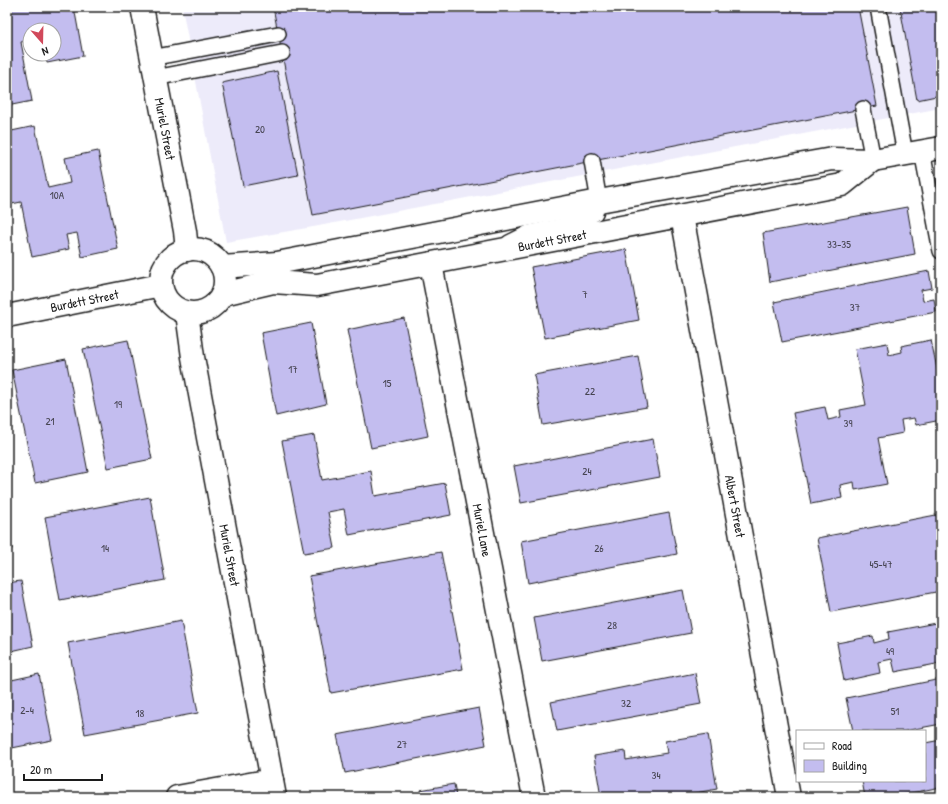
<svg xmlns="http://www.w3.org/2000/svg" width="948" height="804" font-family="'Patrick Hand',sans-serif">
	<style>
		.built { fill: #edebfa }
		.building { fill: #c3bdef; stroke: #1c1c1c }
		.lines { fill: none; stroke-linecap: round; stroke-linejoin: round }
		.lane-casing { stroke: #1c1c1c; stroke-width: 18 }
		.street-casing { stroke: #1c1c1c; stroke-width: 25 }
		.lane { stroke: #fff; stroke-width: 15 }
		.street { stroke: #fff; stroke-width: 22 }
		.labels { text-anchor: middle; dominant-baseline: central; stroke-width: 3; stroke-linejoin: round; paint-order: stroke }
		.number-label { font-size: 11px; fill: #464451 }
		.street-label { font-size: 13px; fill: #1c1c1c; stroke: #fff }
	</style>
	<rect width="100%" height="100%" fill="#fff"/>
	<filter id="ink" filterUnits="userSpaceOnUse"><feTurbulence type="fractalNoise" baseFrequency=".025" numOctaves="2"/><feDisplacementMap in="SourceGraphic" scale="8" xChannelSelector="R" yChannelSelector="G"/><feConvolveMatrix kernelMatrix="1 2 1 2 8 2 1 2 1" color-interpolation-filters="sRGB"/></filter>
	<g filter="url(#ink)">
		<path class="built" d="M182 7H941V108L313 227 226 242Z"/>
		<path class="building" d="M7 7H74L83 56 47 63 45 54H54V30H30V40L21 42 32 101 7 106Z
			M273 7H858L877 106 313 215Z
			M900 7H941V95L917 100Z
			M277 71 298 175 243 186 222 83Z
			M35 126 48 188 70 183 65 158 98 151 118 249 82 257 77 233 66 235 69 249 32 257 21 202 7 205V132Z
			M907 207 915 254 770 282 763 233Z
			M626 249 639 320 545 338 531 267Z
			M929 271 932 288 921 290 923 301 934 299 936 312 782 342 774 302Z
			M404 318 428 436 371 448 347 330Z
			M311 323 326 404 276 416 261 333Z
			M128 340 152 459 108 468 83 349Z
			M931 340 941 388V420L916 425 914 418 901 420 903 433 878 438 887 484 855 490 854 482 840 485 842 498 811 504 793 413 825 407 828 420 841 417 840 410 866 405 855 349 887 343 889 355 902 352 901 346Z
			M638 356 647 407 543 425 534 375Z
			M66 359 88 472 35 483 12 370Z
			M314 435 322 480 371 471 375 496 445 483 451 515 349 535 344 509 328 512 335 548 304 553 282 441Z
			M653 439 660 477 521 503 514 466Z
			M150 497 165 580 60 600 45 517Z
			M669 513 677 554 528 583 521 541Z
			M941 514V591L831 612 817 538Z
			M7 525 12 549 7 550Z
			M441 552 463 669 331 693 309 576Z
			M21 581 33 646 7 652V583Z
			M683 590 691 633 542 661 534 618Z
			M181 621 198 713 85 734 68 643Z
			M941 622V663L895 672 892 659 878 662 880 673 844 681 837 643 873 636 874 643 889 639 888 632Z
			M695 673 701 704 557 731 551 702Z
			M39 674 52 740 7 749V681Z
			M941 679V724L904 731H853L846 698Z
			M479 708 486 745 345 773 337 735Z
			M708 734 717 789 673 797H601L594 756 625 751 626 760 667 753 665 741Z
			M941 740V787L891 797H865L862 781H925V743Z
			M454 784 456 797H421L420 790Z"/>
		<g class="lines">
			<defs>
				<path id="lane" d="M878 7 905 154
					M151 58 278 34
					M155 78 282 53
					M863 109 873 160
					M922 151 941 251
					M509 243 529 233 572 224 595 213 599 201 592 161"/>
				<g id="street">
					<path id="s1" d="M142 7 185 231 187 250"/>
					<path id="s2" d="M682 216 789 797"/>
					<circle cx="193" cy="281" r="32"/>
					<path id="s3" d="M431 264 534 797"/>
					<path d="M222 267 277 263 599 201 832 159 873 160 941 148"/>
					<path id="s4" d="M223 294 273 282 317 285 842 185 873 160"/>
					<path id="s5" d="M187 313 193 357 275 797"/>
					<path id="s6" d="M7 316 161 285"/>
					<path d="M177 797 272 780"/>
				</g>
			</defs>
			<use href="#lane" class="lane-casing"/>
			<use href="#street" class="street-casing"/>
			<use href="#lane" class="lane"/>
			<use href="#street" class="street"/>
		</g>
	</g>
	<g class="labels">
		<g class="number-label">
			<text x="260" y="129">20</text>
			<text x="57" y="195">10A</text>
			<text x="839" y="244">33-35</text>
			<text x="585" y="294">7</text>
			<text x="855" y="307">37</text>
			<text x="293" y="369">17</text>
			<text x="387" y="383">15</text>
			<text x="590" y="391">22</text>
			<text x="118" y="404">19</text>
			<text x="50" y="421">21</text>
			<text x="848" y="423">39</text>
			<text x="587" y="471">24</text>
			<text x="105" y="548">14</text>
			<text x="599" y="548">26</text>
			<text x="881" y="564">45-47</text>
			<text x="612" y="625">28</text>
			<text x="890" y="651">49</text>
			<text x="626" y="703">32</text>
			<text x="27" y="710">2-4</text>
			<text x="895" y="711">51</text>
			<text x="140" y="713">18</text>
			<text x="402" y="744">27</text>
			<text x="656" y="775">34</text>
		</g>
		<g class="street-label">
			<text stroke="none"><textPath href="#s1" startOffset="124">Muriel Street</textPath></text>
			<text stroke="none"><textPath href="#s4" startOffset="335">Burdett Street</textPath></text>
			<text stroke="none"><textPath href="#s6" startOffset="79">Burdett Street</textPath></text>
			<text stroke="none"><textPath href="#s2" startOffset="295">Albert Street</textPath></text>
			<text stroke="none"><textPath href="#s3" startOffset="271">Muriel Lane</textPath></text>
			<text stroke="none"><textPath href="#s5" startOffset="246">Muriel Street</textPath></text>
		</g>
	</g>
	<rect width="948" height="804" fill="none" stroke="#fff" stroke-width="24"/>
	<rect x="12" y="12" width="924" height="780" fill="none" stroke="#1c1c1c" stroke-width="1.5" filter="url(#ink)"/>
	<rect x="796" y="730" width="130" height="52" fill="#ffffff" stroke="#a4a4a4"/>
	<rect x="804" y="743" width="20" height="6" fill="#ffffff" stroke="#a4a4a4"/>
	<text x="832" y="750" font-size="12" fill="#1c1c1c">Road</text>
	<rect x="804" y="760" width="20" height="12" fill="#c3bdef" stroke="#a4a4a4"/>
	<text x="832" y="770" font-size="12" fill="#1c1c1c">Building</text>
	<g transform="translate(42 42) rotate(160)"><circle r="19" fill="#ffffff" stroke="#a4a4a4"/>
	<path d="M0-3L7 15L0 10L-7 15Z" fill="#d1495b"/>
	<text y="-6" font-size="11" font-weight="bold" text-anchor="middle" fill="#1c1c1c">N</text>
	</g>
	<path d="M24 774v6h78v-6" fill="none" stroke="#1c1c1c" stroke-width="2"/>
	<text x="30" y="774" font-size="12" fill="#1c1c1c" stroke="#ffffff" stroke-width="3" paint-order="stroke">20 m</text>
</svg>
